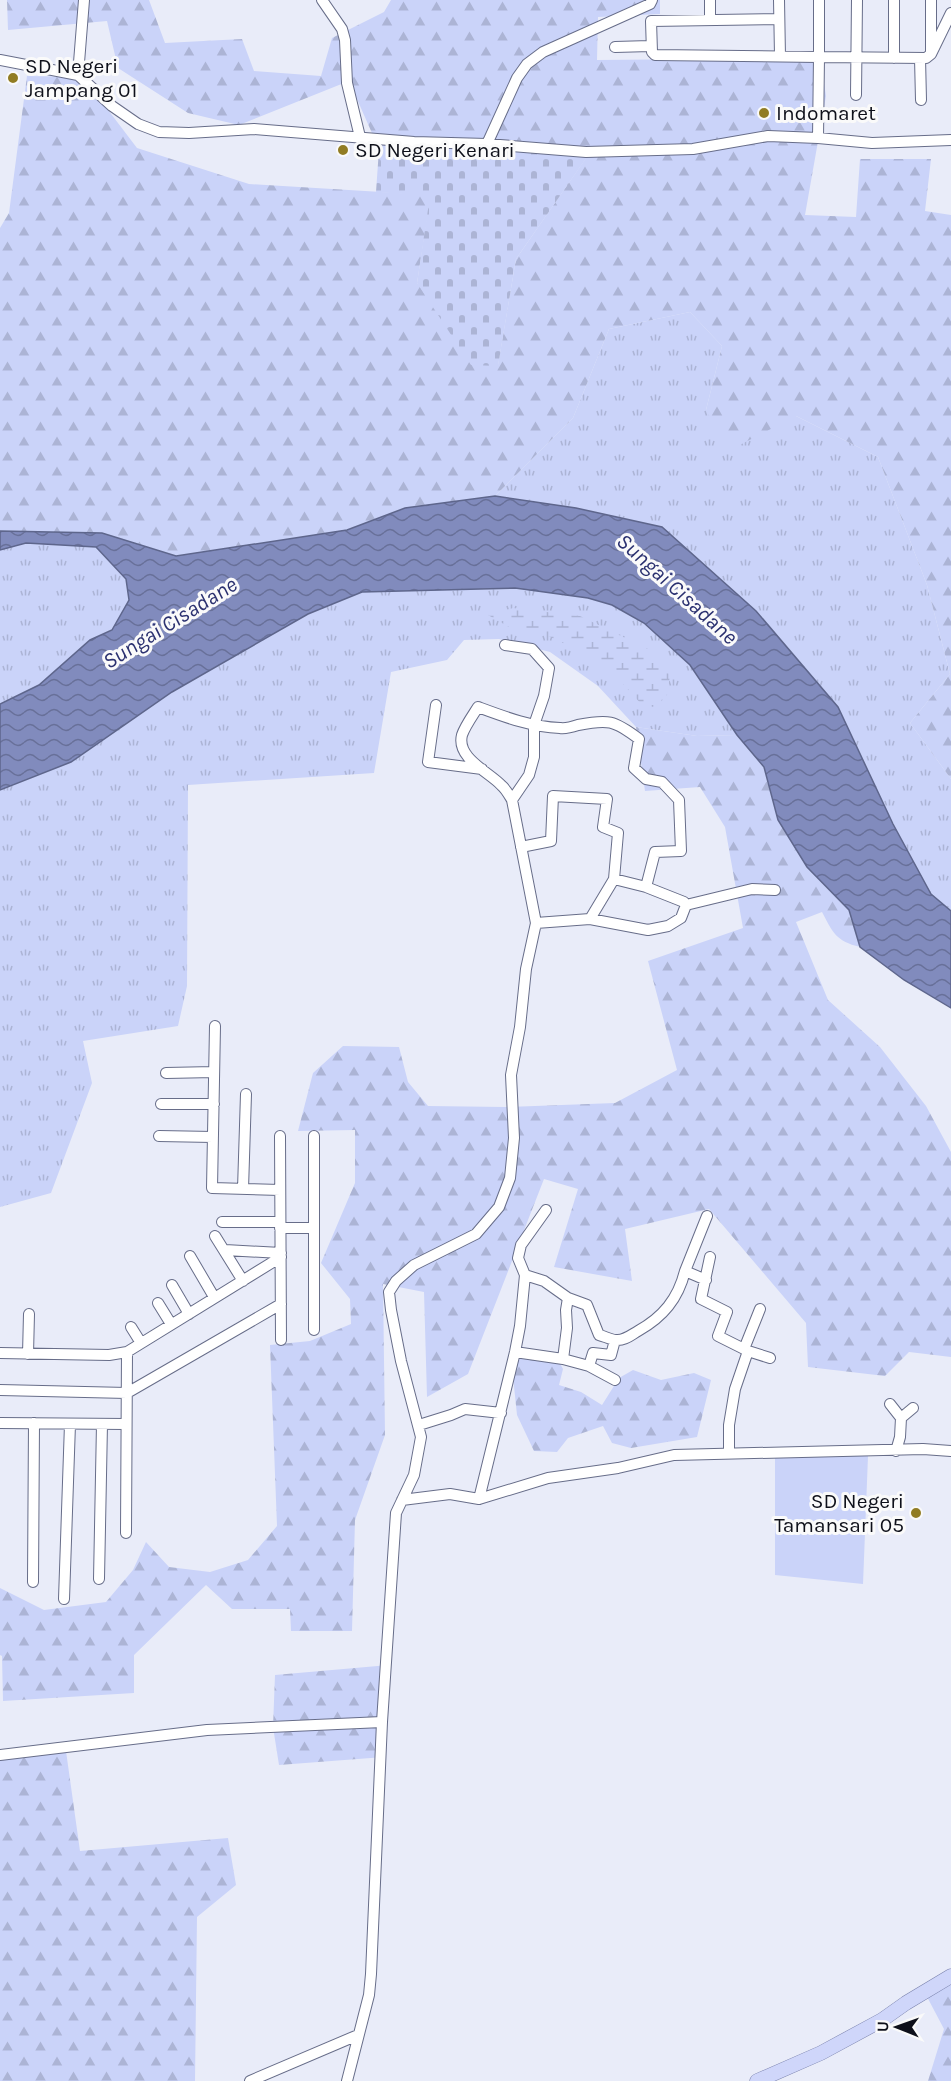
<svg xmlns="http://www.w3.org/2000/svg" width="951" height="2081" font-family="Karla,sans-serif">
	<style>
		.grass { fill: url(#grass-tufts) }
		.forest { fill: url(#forest-firs) }
		.wetland { fill: url(#wetland-marsh) }
		.cemetery { fill: url(#cemetery-stones) }
		.garden { fill: #cad3f9 }
		.water { fill: url(#water-waves); stroke: #5e668c; stroke-width: 1.5 }
		.lines { fill: none; stroke-linecap: round; stroke-linejoin: round }
		.minor-casing { stroke: #676d89; stroke-width: 12 }
		.major-casing { stroke: #777faa; stroke-width: 15 }
		.minor { stroke: #fff; stroke-width: 10 }
		.major { stroke: #cfd6fa; stroke-width: 14 }
		.poi-dot { fill: #917c23; stroke: #fafafa; stroke-width: 2 }
		.labels { text-anchor: middle; dominant-baseline: central; stroke-width: 6; stroke-linejoin: round; paint-order: stroke }
		.poi-label { font-size: 21px; fill: #0e101a; stroke: #fafafa; text-anchor: start }
		.water-label { font-size: 22px; font-style: italic; fill: #2b3170; stroke: #fafafa }
	</style>
	<defs>
		<pattern id="grass-tufts" width="24" height="20" patternUnits="userSpaceOnUse" patternTransform="scale(1.5)"><rect width="24" height="20" fill="#cad3f9"/><path d="M3 7l-1-3M5 7V3M7 7l1-3M15 17l-1-3M17 17v-4M19 17l1-3" fill="none" stroke="#acb4d5"/></pattern>
		<pattern id="forest-firs" width="22" height="20" patternUnits="userSpaceOnUse" patternTransform="scale(1.5)"><rect width="22" height="20" fill="#cad3f9"/><path d="M5 1l3.5 6h-7zM16 11l3.5 6h-7z" fill="#acb4d5"/></pattern>
		<pattern id="wetland-marsh" width="20" height="14" patternUnits="userSpaceOnUse" patternTransform="scale(1.5)"><rect width="20" height="14" fill="#cad3f9"/><path d="M1 5h8M5 5V1M11 12h8M15 12V8" fill="none" stroke="#acb4d5"/></pattern>
		<pattern id="cemetery-stones" width="16" height="16" patternUnits="userSpaceOnUse" patternTransform="scale(1.5)"><rect width="16" height="16" fill="#cad3f9"/><path d="M2 7V4a2 2 0 0 1 4 0v3zM10 15v-3a2 2 0 0 1 4 0v3z" fill="#acb4d5"/></pattern>
		<pattern id="water-waves" width="16" height="10" patternUnits="userSpaceOnUse" patternTransform="scale(1.5)"><rect width="16" height="10" fill="#818bbd"/><path d="M0 5q4-4 8 0t8 0" fill="none" stroke="#687099"/></pattern>
	</defs>
	<rect width="100%" height="100%" fill="#e9ecf9"/>
	<path class="grass" d="M690 312 722 346 706 410 796 416 878 457 927 585 950 674 910 723 951 779V911L931 894 893 824 662 527 576 508 495 496 573 418 609 329Z
		M26 543 96 547 126 578 129 600 112 630 90 640 39 685 0 704V550Z
		M515 588 588 598 612 605 644 623 690 665 737 735 697 736 636 727 598 686 550 652 499 639 464 640 447 660 391 672 374 773 188 785 187 986 178 1026 83 1041 92 1083 51 1193 0 1207V790L71 762 172 692 308 614 362 592Z"/>
	<path class="forest" d="M7 0H149L165 43 242 39 254 71 321 76 332 38 384 12 391 0H660V14L598 17 597 60 820 58 826 96 805 215 856 217 860 159H931L925 211 951 215V779L910 723 950 674 927 585 878 457 796 416 728 451 706 410 722 346 690 312 609 329 573 418 495 496 405 508 347 530 175 556 102 533 0 531V228L9 213 27 76 83 77 137 148 249 184 431 195 417 283 498 365 516 259 586 158 501 149H379L349 81 239 125 188 113 118 68 107 21 8 30Z
		M636 727 697 736 737 735 764 767 778 820 807 867 849 910 860 947C836 941 833 933 822 912L796 922 828 1000 880 1047 926 1106 951 1152V1357L909 1352 885 1376 808 1367 806 1323 709 1209 625 1229 632 1281 554 1267 578 1189 544 1179 468 1374 427 1397 424 1292 383 1284 385 1435 355 1520 352 1631H291L290 1609H232L206 1585 134 1655V1693L3 1701 2 1656 0 1655V1588L44 1610 106 1602 133 1570 146 1542 169 1567 210 1572 248 1560 277 1526 270 1345 310 1341 351 1324 350 1299 321 1263 355 1183V1130L298 1131 313 1073 343 1046 399 1047 408 1082 428 1106 505 1107 615 1103 677 1070 648 961 743 928 725 827 700 787 645 791Z
		M527 1352 556 1356 563 1369 559 1385 581 1392 602 1405 619 1378 633 1370 661 1380 694 1373 711 1380 697 1437 631 1448 612 1443 603 1426 568 1438 557 1452 534 1451 517 1415 512 1367Z
		M389 1665 384 1757 279 1765 273 1727 275 1675Z
		M66 1751 80 1851 228 1838 236 1885 197 1917 195 2081H0V1758Z
		M951 1976V2081H928L944 2029 925 1993Z"/>
	<path class="wetland" d="M513 608 580 616 650 650 670 675 667 695 656 707 643 706 624 685 587 654 546 635 509 627 488 615Z"/>
	<path class="cemetery" d="M379 149H501L587 157 516 259 498 366 471 365 417 283 430 196 376 192Z"/>
	<path class="garden" d="M775 1451 868 1456 863 1584 775 1575Z"/>
	<path class="water" d="M495 496 576 508 662 527 756 611 838 707 893 824 931 894 951 911V1008L904 980 860 947 849 910 807 867 778 820 764 767 737 735 690 665 644 623 612 605 588 598 515 588 362 592 308 614 172 692 71 762 0 790V704L39 685 90 640 112 630 129 600 126 579 96 547 26 543 0 550V531L102 533 176 556 347 530 405 508Z"/>
	<g class="lines">
		<defs>
			<path id="minor" d="M322 0 342 29 345 40 347 83 360 137
				M710 0V20
				M779 0 780 56
				M931 0V51
				M779 19 651 21 652 52 655 55 819 57V0
				M615 47 650 46
				M894 58V0
				M920 58 921 100
				M0 60 78 75 112 106 138 124 159 132 189 133 254 129 414 142 487 144 586 152 693 149 768 136 818 138 872 143 951 140
				M78 75 84 0
				M856 95 857 0
				M818 138 819 57 926 58 931 54 951 13
				M487 144 517 78 527 64 543 52 650 4 652 0
				M505 645 532 649 549 668 544 696 534 725V757L529 775 512 800
				M436 705 428 762 482 769
				M521 847 551 841 553 796 607 799 603 827 618 833 614 879 590 919
				M614 879 646 887 684 902 686 905
				M536 923 590 919 648 930 668 926 681 918 686 905 752 889 775 890
				M215 1026 212 1188 280 1190
				M166 1073 214 1072
				M161 1104H214
				M159 1136 213 1137
				M280 1136 281 1340
				M314 1136V1330
				M243 1189 246 1094
				M222 1222H280
				M280 1228H314
				M215 1236 243 1281
				M225 1250 281 1253
				M190 1256 214 1297
				M710 1257 701 1299 727 1312 718 1336 748 1351 770 1358
				M525 1275 544 1281 568 1298 587 1305 599 1335C604 1336 611 1340 616 1340 624 1341 631 1335 638 1331 663 1317 678 1299 685 1271
				M706 1280 685 1271 707 1216
				M172 1285 189 1314
				M158 1303 171 1324
				M131 1327 141 1343
				M744 1349 760 1309
				M515 1352 563 1359 589 1366 615 1380
				M0 1353 109 1355 127 1352 281 1257
				M28 1354 29 1314
				M563 1359 567 1328 566 1310 568 1298
				M589 1366 593 1353 611 1355 615 1340
				M0 1390 127 1393 281 1304
				M890 1404 901 1418
				M0 1423 126 1424
				M419 1425 451 1415 465 1409 501 1413
				M896 1451 900 1437 901 1418 913 1408
				M729 1454V1425L735 1389 748 1351
				M479 1499 515 1352 520 1326 525 1275 518 1258 521 1245 546 1210
				M402 1500 450 1494 479 1499 548 1478 618 1468 674 1455 923 1449 951 1451
				M126 1533 127 1352
				M99 1579 102 1424
				M33 1582 34 1423
				M64 1599 70 1424
				M0 1755 207 1730 382 1722
				M250 2081 358 2035
				M347 2081 369 1995 371 1974 382 1722 396 1513 414 1475 421 1437 401 1361 391 1310 389 1292 396 1281 414 1265 476 1234 499 1207 510 1178 514 1138 511 1075 520 1027 526 969 536 923 512 800C509 795 506 789 501 785 489 772 456 758 462 735 465 726 473 715 478 707 505 717 531 727 560 728 566 729 572 727 578 725 608 719 614 720 639 739L634 768 646 779 662 782 679 800 681 851 655 852 646 887"/>
			<path id="major" d="M757 2081 821 2053 882 2020 906 2003 951 1976"/>
		</defs>
		<use href="#minor" class="minor-casing"/>
		<use href="#major" class="major-casing"/>
		<use href="#minor" class="minor"/>
		<use href="#major" class="major"/>
	</g>
	<g class="poi-dot">
		<circle cx="13" cy="78" r="6"/>
		<circle cx="764" cy="113" r="6"/>
		<circle cx="343" cy="150" r="6"/>
		<circle cx="916" cy="1513" r="6"/>
	</g>
	<g class="labels">
		<g class="poi-label">
			<text x="25" y="66">SD Negeri<tspan x="25" dy="24">Jampang 01</tspan></text>
			<text x="776" y="113">Indomaret</text>
			<text x="355" y="150">SD Negeri Kenari</text>
			<text x="904" y="1501" text-anchor="end">SD Negeri<tspan x="904" dy="24">Tamansari 05</tspan></text>
		</g>
		<g class="water-label">
			<text transform="translate(677 589) rotate(42)">Sungai Cisadane</text>
			<text transform="translate(170 623) rotate(-32)">Sungai Cisadane</text>
		</g>
	</g>
	<g transform="translate(897 2027) rotate(271)" stroke="#fafafa" stroke-width="4.5" paint-order="stroke">
	<path d="M0-4.5L10 22L0 15L-10 22Z" fill="#0e101a"/>
	<text y="-9" font-size="16" font-weight="bold" text-anchor="middle" fill="#0e101a">U</text>
	</g>
</svg>
